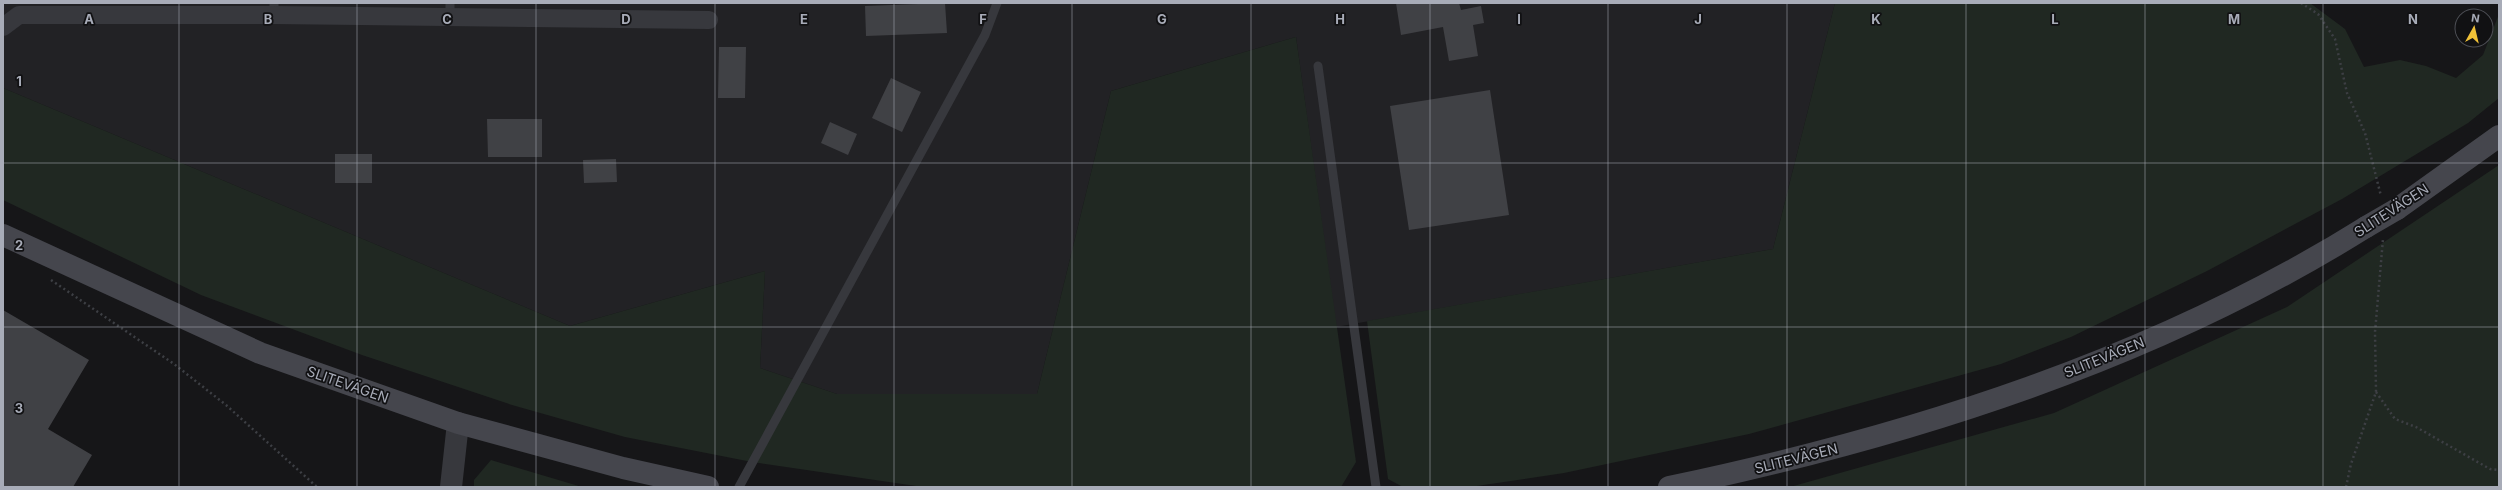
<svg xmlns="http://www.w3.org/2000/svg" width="2502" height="490" font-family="Inter,sans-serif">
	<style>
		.built { fill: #222225 }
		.green { fill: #202822 }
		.building { fill: #404145 }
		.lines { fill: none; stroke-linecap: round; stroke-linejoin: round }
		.path { stroke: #3d3f44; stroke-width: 2.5; stroke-dasharray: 2 3; stroke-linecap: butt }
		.service { stroke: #37383d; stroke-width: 9 }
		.minor { stroke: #37383d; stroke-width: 18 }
		.tertiary { stroke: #37383d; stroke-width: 22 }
		.secondary { stroke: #45464d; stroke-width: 22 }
		.secondary-bridge { stroke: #45464d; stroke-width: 22 }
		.grid { fill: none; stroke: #a8acb8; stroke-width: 1; stroke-opacity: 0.55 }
		.labels { text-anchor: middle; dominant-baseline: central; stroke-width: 3.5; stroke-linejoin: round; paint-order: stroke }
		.street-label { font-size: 14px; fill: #a8acb8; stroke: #111113 }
		.grid-label { font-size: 13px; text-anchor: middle; font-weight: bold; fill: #a8acb8; stroke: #111113; stroke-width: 3.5; stroke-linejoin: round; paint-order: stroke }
	</style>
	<rect width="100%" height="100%" fill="#161618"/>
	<path class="built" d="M3 3H1835L1773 249 1336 327 1296 37 1111 91 1037 394H837L760 368 765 271 570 326 3 88Z"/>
	<path class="green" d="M1835 3H2310L2345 29 2364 67 2400 60 2426 66 2456 78 2483 55 2499 14V98L2468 123 2342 199 2207 271 2071 337 2001 364 1749 434 1564 473 1470 487H1403L1388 479 1367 321 1773 249Z
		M1296 37 1356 462 1341 487H923L752 462 625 437 512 405 362 355 201 295 3 200V88L570 326 765 271 760 368 837 394H1037L1111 91Z
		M2499 165V487H1790L2054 413 2287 307Z
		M491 460 582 487H474V480Z"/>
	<path class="building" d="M945 3 947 33 866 36 865 6Z
		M1396 3H1459L1461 10 1481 6 1484 23 1473 25 1478 56 1449 61 1443 27 1401 35Z
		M719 47H746L745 98H718Z
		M891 78 921 92 902 132 872 118Z
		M1490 90 1509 215 1409 230 1390 106Z
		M487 119H542V157H488Z
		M830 122 857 134 848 155 821 143Z
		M335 154H372V183H335Z
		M616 159 617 182 584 183 583 160Z
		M3 310 89 360 48 429 92 455 73 487H3Z"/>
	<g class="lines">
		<path class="path" d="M2301 3 2318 14 2335 39 2347 93 2365 133 2381 196
			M51 280 174 364 226 405 317 487
			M2376 392 2395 419 2416 427 2490 469 2499 470
			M2346 487 2351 464 2376 392 2375 332 2383 239"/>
		<path class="service" d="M274 3V15
			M450 18V3
			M1318 66 1376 487
			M739 487 985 35 997 3"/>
		<path class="minor" d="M3 27 19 15H274L709 20"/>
		<path class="tertiary" d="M451 487 458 423"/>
		<path class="secondary" d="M2397 209 2499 136
			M3 235 260 353 458 423 623 468 708 487
			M1669 487C1912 436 2155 359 2366 227"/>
		<path class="secondary-bridge" d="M2366 227 2397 209"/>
	</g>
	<path class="grid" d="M179 3V487M357 3V487M536 3V487M715 3V487M894 3V487M1072 3V487M1251 3V487M1430 3V487M1608 3V487M1787 3V487M1966 3V487M2145 3V487M2323 3V487M3 163H2499M3 327H2499"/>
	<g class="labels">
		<g class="street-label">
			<text transform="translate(2391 210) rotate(-33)">SLITEVÄGEN</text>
			<text transform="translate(2104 357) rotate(-22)">SLITEVÄGEN</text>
			<text transform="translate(348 384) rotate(19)">SLITEVÄGEN</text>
			<text transform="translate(1796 458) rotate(-14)">SLITEVÄGEN</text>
		</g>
	</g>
	<g class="grid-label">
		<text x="89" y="24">A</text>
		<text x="268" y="24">B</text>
		<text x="447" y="24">C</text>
		<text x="626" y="24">D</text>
		<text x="804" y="24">E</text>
		<text x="983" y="24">F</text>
		<text x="1162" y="24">G</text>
		<text x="1340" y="24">H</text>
		<text x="1519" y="24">I</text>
		<text x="1698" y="24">J</text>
		<text x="1876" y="24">K</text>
		<text x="2055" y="24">L</text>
		<text x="2234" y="24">M</text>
		<text x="2413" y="24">N</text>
		<text x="19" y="86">1</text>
		<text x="19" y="250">2</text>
		<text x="19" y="413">3</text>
	</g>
	<rect width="2502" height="490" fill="none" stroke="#a8acb8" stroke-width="8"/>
	<g transform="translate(2474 28) rotate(8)"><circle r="19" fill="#111113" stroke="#4d4f55"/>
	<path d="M0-3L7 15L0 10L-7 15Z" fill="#f0c137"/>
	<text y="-6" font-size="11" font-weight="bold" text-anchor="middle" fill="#a8acb8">N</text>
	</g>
</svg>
